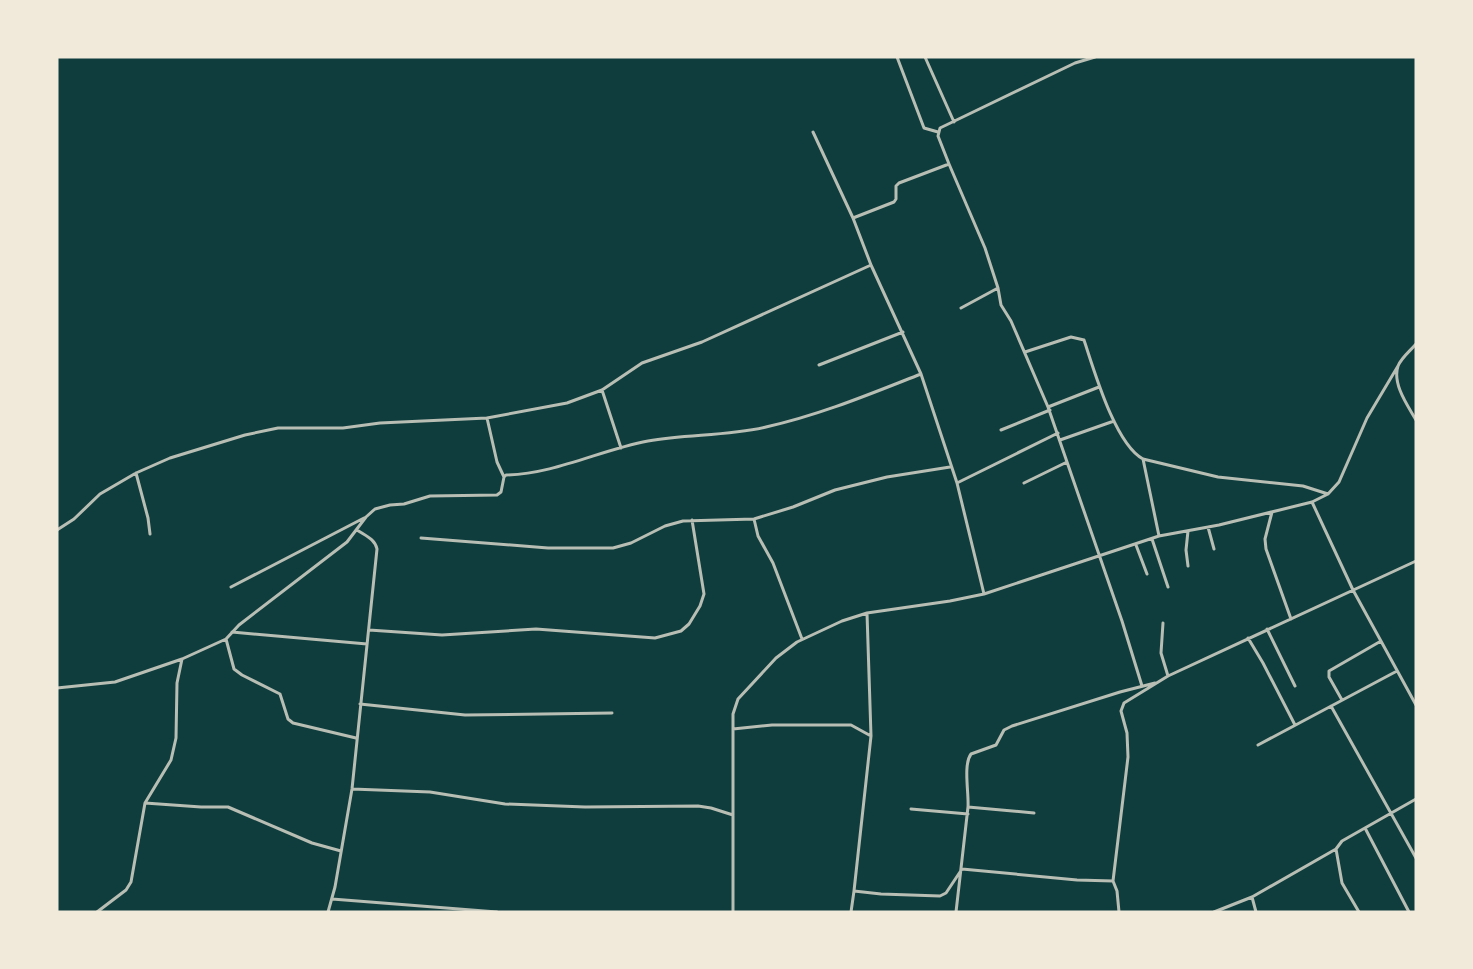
<svg xmlns="http://www.w3.org/2000/svg" width="1473" height="969" font-family="Montserrat,sans-serif">
	<style>
		.lines { fill: none; stroke-linecap: round; stroke-linejoin: round }
		.minor { stroke: #b8beb3; stroke-width: 3 }
	</style>
	<rect width="100%" height="100%" fill="#0f3d3e"/>
	<g class="lines">
		<path class="minor" d="M897 57 924 128 938 132
			M925 57 954 122
			M813 132 853 218
			M949 164 985 248 998 288 1001 305 1011 321 1048 407 1099 387
			M871 265 921 374 957 483 984 594
			M961 308 998 288
			M1416 344C1410 351 1401 358 1398 366 1392 384 1408 406 1416 420
			M1025 352 1071 337 1084 340C1094 370 1115 444 1143 459L1218 477 1303 486 1328 494
			M819 365 903 332
			M602 390 621 448
			M1048 407 1122 621 1142 686
			M487 418 497 462 504 477
			M1001 430 1050 410
			M1060 440 1114 421
			M1143 459 1159 536
			M136 473 148 518 150 534
			M957 483 1058 433
			M1024 483 1067 462
			M1312 502 1353 590 1416 705
			M1272 512 1265 539 1266 549 1291 619
			M754 519 758 536 773 563 802 639
			M1208 527 1214 549
			M57 530 74 519 100 494 136 473 170 458 245 435 278 428H343L380 423 487 418 567 403 602 390 642 363 702 342 871 265 853 218 894 202 896 199V186L899 183 949 164 938 136 940 128 1075 63 1095 57
			M421 538 548 548H613L631 543 665 526 683 521 754 519 793 507 835 490 887 477 950 467
			M1152 539 1168 587
			M1136 545 1147 574
			M1188 566 1186 550 1188 531
			M231 587 364 518
			M1163 623 1161 653 1168 676
			M1267 629 1295 686
			M369 630 442 635 536 629 655 638 681 631 689 624 700 606 704 594 692 520
			M232 632 367 644
			M1248 638 1263 663 1295 725
			M226 639 234 669 242 675 280 694 288 719 293 723 356 738
			M57 688 115 682 182 659
			M1342 700 1329 677V671L1381 641
			M360 704 465 715 612 713
			M1331 706 1416 858
			M733 729 772 725H851L871 736
			M1258 745 1397 671
			M352 789 430 792 505 804 585 807 698 806 711 808 733 815
			M145 803 201 807H228L312 843 341 851
			M968 807 1034 813
			M911 809 968 814
			M1365 828 1409 912
			M854 891 871 736 867 613
			M1252 897 1256 912
			M332 899 497 912
			M97 912 126 890 131 882 145 803 171 760 176 738 177 683 182 659 226 639 239 625 347 542 366 517 375 509 390 505 404 504 430 496 497 495 501 492 504 477 506 475C555 474 600 450 648 441 687 434 727 436 766 427 820 415 870 394 921 374
			M328 912 335 887 352 789 377 549C375 539 366 536 357 530
			M733 912V714L738 699 776 658 797 642 842 621 867 613 950 601 984 594 1159 536 1219 525 1312 502 1328 494 1339 482 1367 418 1398 366
			M851 912 854 891 881 894 940 896 946 893 962 869 1077 880 1113 881
			M956 912 968 807C969 793 963 765 971 754L996 745 1004 730 1012 726 1120 692 1155 683
			M1119 912 1117 891 1113 881 1128 757 1127 733 1121 711 1124 703 1168 676 1416 561
			M1214 912 1252 897 1336 849
			M1359 912 1342 883 1336 849 1342 841 1416 799"/>
	</g>
	<rect width="1473" height="969" fill="none" stroke="#f1e9da" stroke-width="117"/>
</svg>
